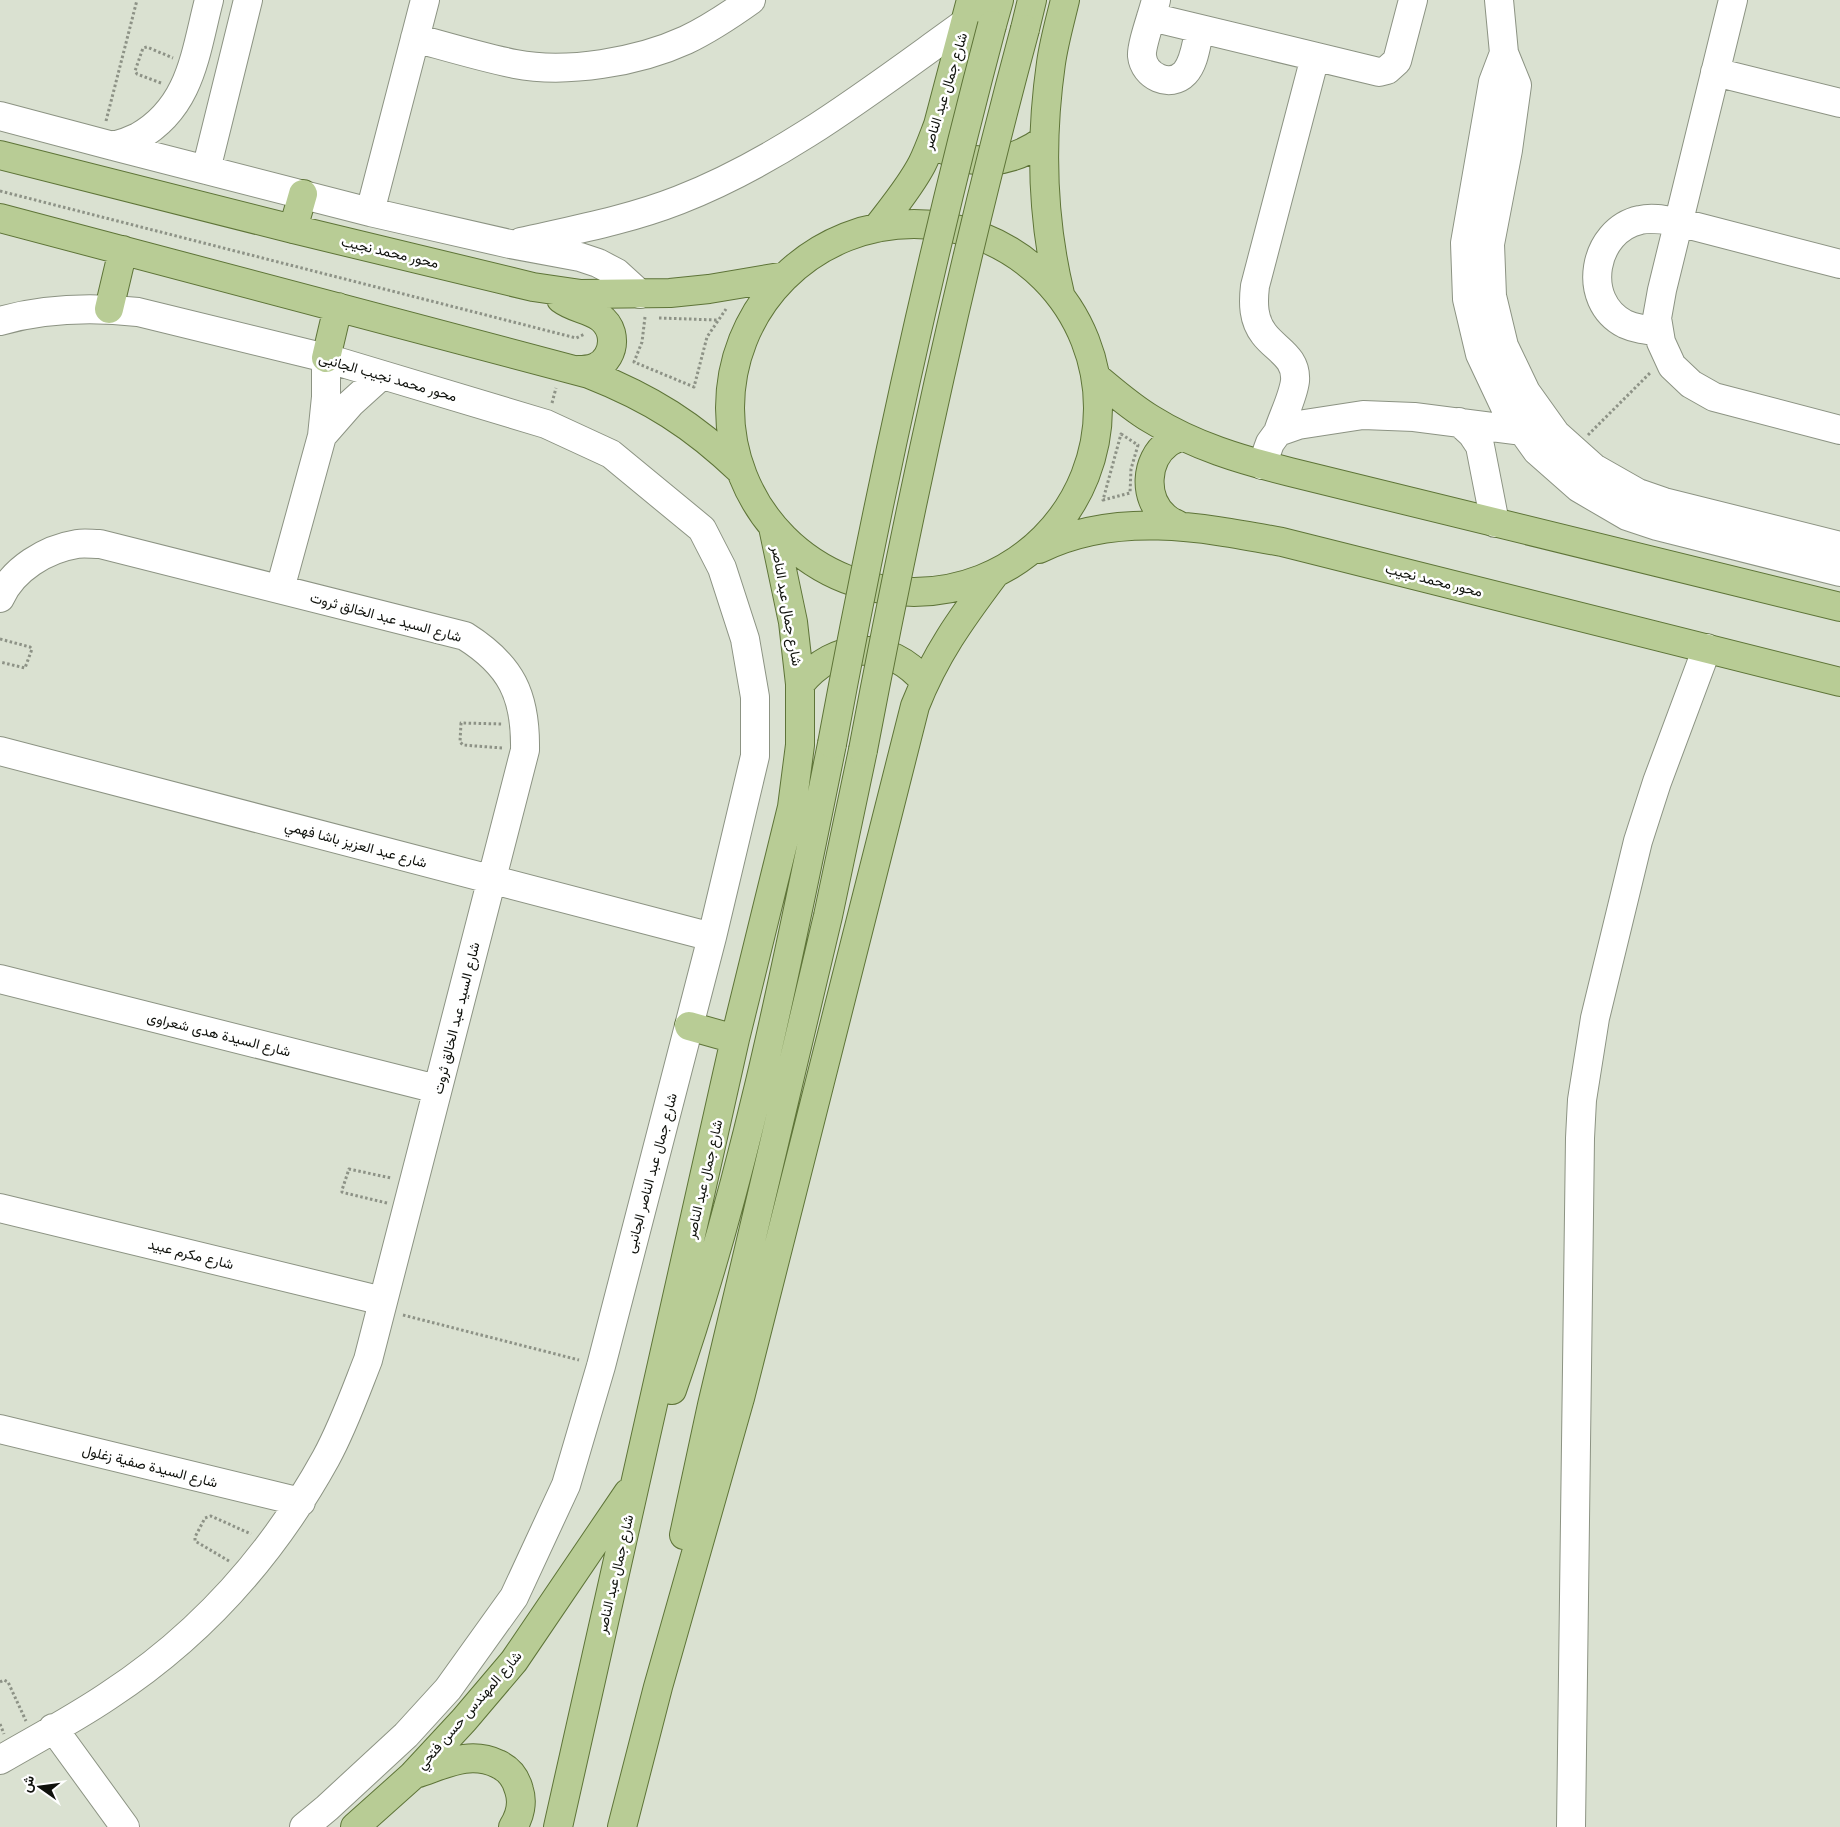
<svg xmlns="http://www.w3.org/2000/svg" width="1840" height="1827" font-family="Montserrat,Vazirmatn,sans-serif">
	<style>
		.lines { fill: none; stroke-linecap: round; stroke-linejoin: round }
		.minor-casing { stroke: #8c9383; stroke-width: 30 }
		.major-casing { stroke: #5e7438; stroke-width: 30 }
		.path { stroke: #8d9286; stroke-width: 3; stroke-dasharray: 2.5 2.5; stroke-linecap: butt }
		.minor { stroke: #fff; stroke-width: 28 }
		.major { stroke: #b8cc95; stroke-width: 28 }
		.major-bridge-casing { stroke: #5e7438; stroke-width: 30; stroke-linecap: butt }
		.major-bridge { stroke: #b8cc95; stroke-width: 28 }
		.labels { text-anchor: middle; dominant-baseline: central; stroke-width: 5; stroke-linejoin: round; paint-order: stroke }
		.street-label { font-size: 14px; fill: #0f110c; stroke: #fff }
	</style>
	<rect width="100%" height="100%" fill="#dae1d1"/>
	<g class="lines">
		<defs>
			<path id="minor" d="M1156 0C1153 13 1141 45 1142 56 1144 76 1170 89 1185 73 1195 62 1196 43 1200 29
				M1499 0 1504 53 1517 85 1508 150 1490 244 1492 296 1504 346 1526 392 1556 434 1594 468 1638 493 1664 502 1840 546
				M1733 0 1662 290 1657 318 1661 342 1672 366 1691 384 1714 397 1840 430
				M1151 17 1379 72 1387 70 1397 61 1413 0
				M415 38C448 47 481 57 515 64 567 74 638 62 686 40 709 29 730 15 751 0
				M1504 53 1493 82 1465 243 1467 299 1480 354 1504 405 1537 451 1579 488 1627 516 1657 526 1840 572
				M1715 72 1840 103
				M0 116 113 146 370 212 510 244 580 257 598 263 617 273 640 294
				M113 146C121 144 130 141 138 137 191 107 195 54 209 0
				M206 170 248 0
				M370 212 425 0
				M521 242C574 230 628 220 679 200 784 159 874 88 965 23
				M0 321C46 308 91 307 138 312L326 358 546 424 611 454 702 529 722 568 745 639 755 697V756L712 937 601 1366 566 1485 514 1597 448 1689 406 1735 327 1808 304 1827
				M1658 331C1646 330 1636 329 1625 324 1580 301 1593 230 1640 220 1652 217 1666 220 1678 222L1840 264
				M1459 422 1472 434 1480 446 1495 523
				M1278 432C1283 416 1293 397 1295 381 1297 357 1276 350 1264 334 1253 320 1253 303 1255 286L1315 57
				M322 436 350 404 382 375
				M1262 465 1270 443 1278 432 1298 425 1363 415 1414 417 1523 431
				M280 589 322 436 326 397V358
				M0 598C13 569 46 549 77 544 84 543 92 544 100 544L465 636C511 665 526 695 525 750L368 1360C355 1393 343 1427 326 1458 273 1554 200 1636 108 1696 74 1719 36 1739 0 1760
				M0 751 712 937
				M0 979 437 1089
				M0 1208 383 1301
				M0 1429 301 1502
				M53 1728 125 1827
				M1571 1827 1580 1138 1582 1100 1595 1018 1638 841 1657 782 1707 648"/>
			<path id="major" d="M992 25 999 0
				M1025 29 1032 0
				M937 145C972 169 1011 164 1044 140
				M0 155 293 229 533 287 581 294 670 293 709 289 786 276
				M0 218 589 374C650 398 693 425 741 471
				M730 408a184 184 0 1 1 368 0a184 184 0 1 1-368 0Z
				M877 228C893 207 910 187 922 164 928 152 933 138 938 125L971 0
				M293 229 303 194
				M1060 294C1042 219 1040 140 1051 63 1054 42 1060 21 1065 0
				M561 299C578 312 604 309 611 333 613 341 612 349 608 356 601 368 590 370 578 370
				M109 309 123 250
				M326 358 338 307
				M1096 377C1114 392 1131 407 1151 419 1194 446 1242 460 1290 472L1840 607
				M1178 525C1174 523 1168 520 1165 517 1143 498 1145 460 1168 443 1172 440 1177 438 1182 436
				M1039 549C1116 511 1201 527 1282 542L1840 682
				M800 684C835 641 889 639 925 682
				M689 1026 735 1039
				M672 1390C745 1180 788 961 832 744
				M684 1535 712 1405 828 916 863 750
				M415 1774C444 1765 469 1750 498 1764 509 1769 516 1778 519 1790 523 1802 520 1816 513 1827
				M355 1827 412 1776 464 1720 514 1661 628 1493
				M558 1827 735 1039 792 807 800 745V684L793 622 773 527
				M622 1827 658 1687 740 1398 915 706C935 655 961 619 994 575"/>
		</defs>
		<use href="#minor" class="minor-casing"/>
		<use href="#major" class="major-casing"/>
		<path class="path" d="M161 83 137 74 135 71 143 48 147 47 173 58
			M106 121 137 0
			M0 191 576 338 585 334
			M645 317 642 342 634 362 694 387 707 337 726 309
			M659 318 717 320
			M552 403 556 388
			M1121 434 1138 445 1131 469 1130 493 1103 500Z
			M1588 435 1651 372
			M0 639 30 647 32 649 25 668 0 662
			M502 748 463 745 460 742 461 723 502 724
			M387 1203 345 1193 342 1192V1190L349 1169 391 1178
			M403 1315 579 1360
			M229 1561 195 1541V1537L205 1518 211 1516 251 1534
			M0 1682 4 1680 8 1682 26 1721
			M0 1724 4 1734"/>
		<use href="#minor" class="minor"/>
		<use href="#major" class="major"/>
		<defs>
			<path id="major-bridge" d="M832 744C877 502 929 263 992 25
				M863 750C909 508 961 267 1025 29"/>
		</defs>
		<use href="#major-bridge" class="major-bridge-casing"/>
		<use href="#major-bridge" class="major-bridge"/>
	</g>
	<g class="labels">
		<g class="street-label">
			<text transform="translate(945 91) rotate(-73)">شارع جمال عبد الناصر</text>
			<text transform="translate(390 252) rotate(13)">محور محمد نجيب</text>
			<text transform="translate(388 377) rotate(16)">محور محمد نجيب الجانبى</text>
			<text transform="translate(1434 580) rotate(14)">محور محمد نجيب</text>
			<text transform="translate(787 606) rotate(80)">شارع جمال عبد الناصر</text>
			<text transform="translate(386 617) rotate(15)">شارع السيد عبد الخالق ثروت</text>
			<text transform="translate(356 844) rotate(15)">شارع عبد العزيز باشا فهمي</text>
			<text transform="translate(456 1018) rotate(-76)">شارع السيد عبد الخالق ثروت</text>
			<text transform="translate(219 1034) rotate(14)">شارع السيدة هدى شعراوى</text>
			<text transform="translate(651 1173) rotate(-75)">شارع جمال عبد الناصر الجانبى</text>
			<text transform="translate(704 1179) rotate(-77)">شارع جمال عبد الناصر</text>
			<text transform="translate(191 1254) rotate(14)">شارع مكرم عبيد</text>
			<text transform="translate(150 1466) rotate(14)">شارع السيدة صفية زغلول</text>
			<text transform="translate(615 1574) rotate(-77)">شارع جمال عبد الناصر</text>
			<text transform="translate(469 1710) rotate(-49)">شارع المهندس حسن فتحي</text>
		</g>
	</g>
	<g transform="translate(40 1787) rotate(284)" stroke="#ffffff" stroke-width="4" paint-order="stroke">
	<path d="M0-4L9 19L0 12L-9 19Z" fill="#0f110c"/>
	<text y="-8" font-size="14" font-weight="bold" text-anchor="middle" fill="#0f110c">ش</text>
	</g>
</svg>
